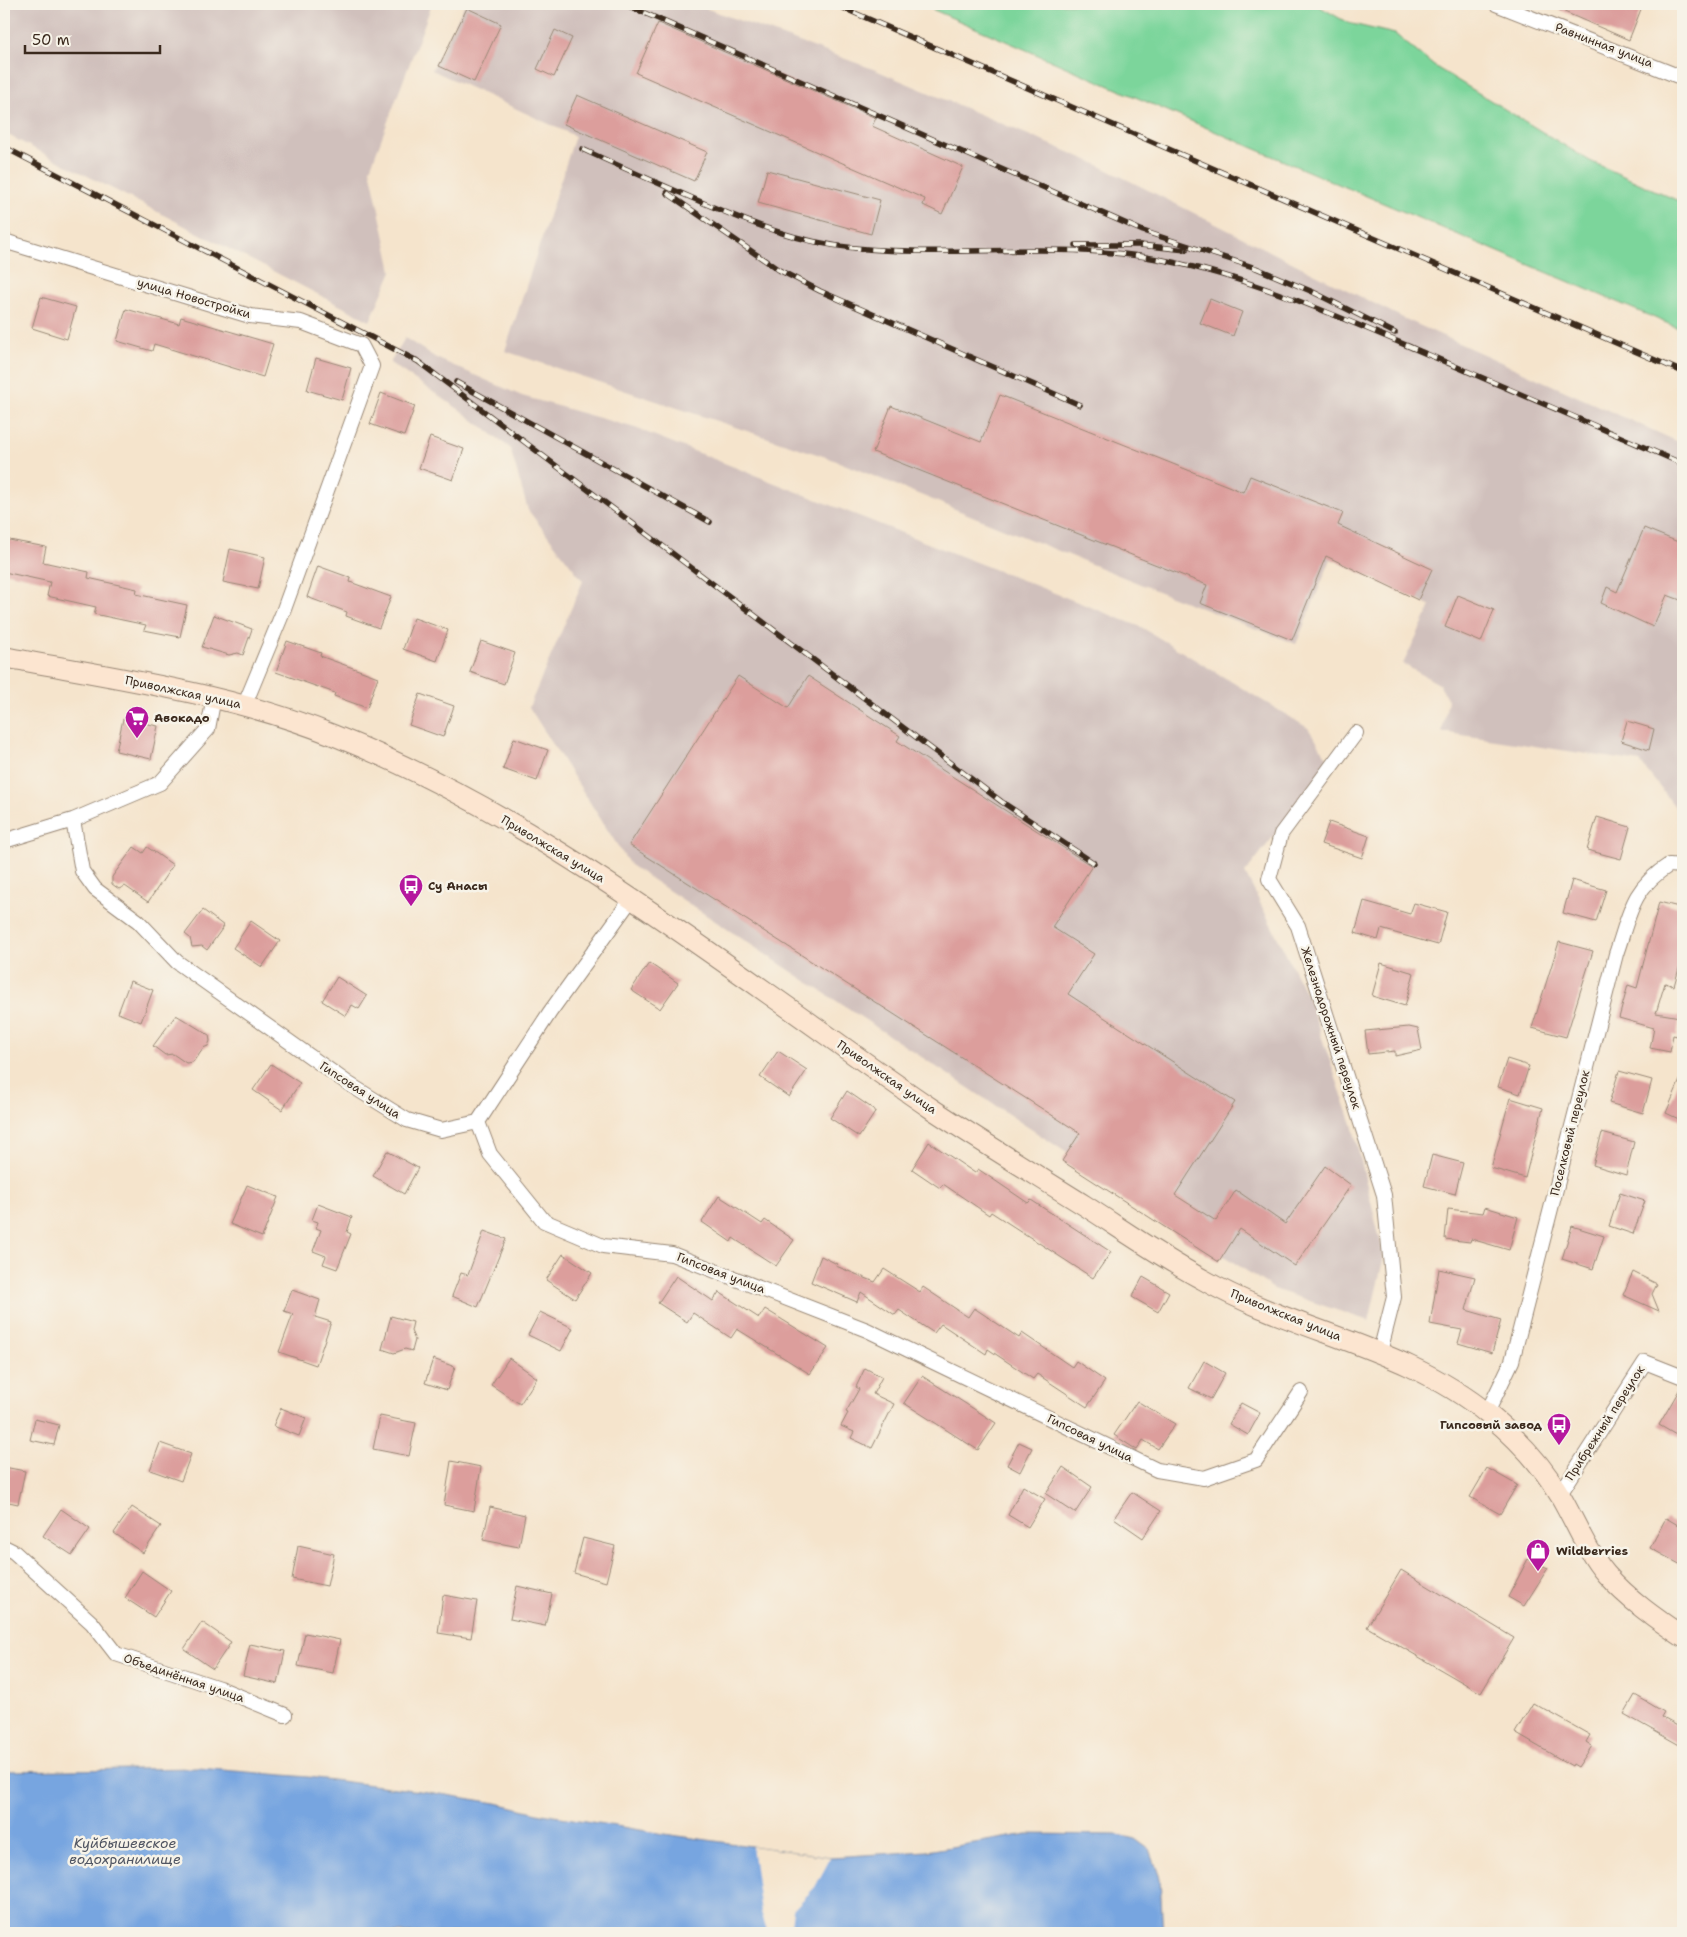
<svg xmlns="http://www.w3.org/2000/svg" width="1687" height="1937" font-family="'Shantell Sans',sans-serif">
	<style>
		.industrial { fill: #d0c0bc }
		.green { fill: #7bd59b; stroke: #5b805c }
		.water { fill: #77a5e0; stroke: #59687f }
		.pier { fill: #f5e4cc }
		.building { fill: #dc9e9c }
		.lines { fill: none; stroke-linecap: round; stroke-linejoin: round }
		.street-casing { stroke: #988775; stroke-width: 16 }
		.secondary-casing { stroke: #988775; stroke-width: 22 }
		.street { stroke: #fff; stroke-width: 14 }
		.secondary { stroke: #fce5d0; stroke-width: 20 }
		.rail-casing { stroke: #3b2a1e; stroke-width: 5.5 }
		.rail { stroke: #f7f3e8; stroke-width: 4; stroke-dasharray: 11; stroke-linecap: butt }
		.labels { text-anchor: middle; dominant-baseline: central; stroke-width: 5; stroke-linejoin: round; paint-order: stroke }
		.street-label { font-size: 12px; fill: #3b2a1e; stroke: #f7f3e8 }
		.poi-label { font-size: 12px; font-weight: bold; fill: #3b2a1e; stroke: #f7f3e8; text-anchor: start }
		.water-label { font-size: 14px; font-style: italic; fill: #505562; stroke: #f7f3e8 }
	</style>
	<rect width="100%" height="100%" fill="#f7f3e8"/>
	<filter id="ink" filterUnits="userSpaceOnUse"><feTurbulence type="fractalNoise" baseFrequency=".02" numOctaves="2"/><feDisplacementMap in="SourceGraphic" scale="10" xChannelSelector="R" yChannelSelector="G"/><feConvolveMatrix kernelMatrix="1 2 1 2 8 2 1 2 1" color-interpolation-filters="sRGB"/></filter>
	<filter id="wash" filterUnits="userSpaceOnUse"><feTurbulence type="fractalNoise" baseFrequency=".0096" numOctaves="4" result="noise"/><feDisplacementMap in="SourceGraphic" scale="20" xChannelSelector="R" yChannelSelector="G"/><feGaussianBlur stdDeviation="1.12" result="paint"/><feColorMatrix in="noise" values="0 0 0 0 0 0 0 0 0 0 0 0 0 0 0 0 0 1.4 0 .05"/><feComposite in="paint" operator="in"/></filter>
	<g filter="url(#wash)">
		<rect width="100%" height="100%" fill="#f5e4cc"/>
		<path class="industrial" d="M4 4H432L370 169 392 271 370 321 4 133Z
			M465 4H694L873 69 1092 162 1403 318 1683 444V817L1640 762 1442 732 1448 700 1439 684 1403 664 1431 606 1331 559 1296 644 1170 596 829 458 505 351 575 136 432 70Z
			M405 338 436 358 522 396 635 428 1141 627 1308 728 1331 763 1245 873 1308 998 1352 1124 1384 1256 1369 1321 1274 1289 630 865 529 707 583 581 528 510 510 448 460 410 390 363Z"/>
		<path class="green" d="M920 4H1315L1348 23 1395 34 1434 66 1590 161 1683 203V330L1265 153Z"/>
		<path class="water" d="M198 1768 308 1777 428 1792 496 1803 542 1814 671 1835 831 1857 927 1851 1027 1834 1118 1835 1135 1839 1150 1850 1160 1878 1163 1933H4V1771Z"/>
		<path class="pier" d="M752 1846 831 1857 815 1887 793 1910 790 1933H768L761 1912Z"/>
		<g id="blocks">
			<path class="building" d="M1546 4H1643L1629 40Z
				M467 8 501 24 474 82 439 66Z
				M658 23 876 118 872 126 963 167 942 214 923 205 925 199 636 73Z
				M555 30 572 38 554 77 537 69Z
				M577 95 707 152 694 181 564 124Z
				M767 170 880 200 871 234 758 203Z
				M41 297 76 307 67 339 32 328Z
				M1210 299 1242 312 1233 336 1200 323Z
				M126 309 179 324 181 317 273 344 263 377 154 344 152 351 117 341Z
				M316 358 351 368 342 400 307 390Z
				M381 393 415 406 404 436 370 424Z
				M1000 395 1243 492 1250 476 1343 513 1338 525 1432 569 1418 600 1326 556 1292 640 1200 603 1207 585 873 452 891 406 981 442Z
				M430 437 464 449 453 480 419 468Z
				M1644 528 1683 544V601L1667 595 1653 627 1601 603 1607 587 1617 592Z
				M4 539 46 547 43 562 89 572 88 578 137 589 136 594 187 605 180 637 144 630 146 625 94 614 96 607 47 596 50 582 4 572Z
				M230 549 265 557 258 589 223 582Z
				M318 566 351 578 350 582 391 597 379 628 346 616 347 612 307 597Z
				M1458 595 1494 610 1481 642 1445 627Z
				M214 615 252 629 243 655 238 653 229 655 202 647Z
				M414 618 448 630 437 661 403 649Z
				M287 641 321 653 320 656 378 677 367 708 334 696 335 693 276 672Z
				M481 641 515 653 504 684 470 672Z
				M738 676 788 708 808 676 900 736 897 741 1092 866 1052 927 1094 954 1068 994 1235 1102 1175 1195 1216 1221 1236 1190 1285 1224 1325 1166 1351 1185 1295 1266 1240 1229 1219 1262 1062 1161 1080 1133 629 845Z
				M420 694 454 706 443 737 409 725Z
				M123 719 158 726 151 759 116 751Z
				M1627 721 1654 729 1649 750 1621 741Z
				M514 738 548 750 537 781 503 769Z
				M1597 817 1630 827 1621 859 1587 850Z
				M1329 822 1369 836 1362 858 1321 844Z
				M134 847 143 853 147 847 173 865 148 902 125 886 119 889 112 884V877Z
				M1572 880 1606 890 1596 922 1563 913Z
				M1364 901 1410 914 1414 903 1447 912 1438 945 1381 929 1378 940 1355 933Z
				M1659 902 1683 908V954L1674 986 1665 983 1656 1013 1680 1017 1677 1036 1673 1035 1670 1052 1650 1048 1654 1028 1619 1018 1628 985 1637 988Z
				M203 910 224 926 207 950 202 946 192 947 190 938 185 934Z
				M251 921 280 941 262 967 233 948Z
				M1559 942 1593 951 1566 1037 1532 1028Z
				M649 963 678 983 660 1009 631 990Z
				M1381 963 1414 973 1405 1006 1372 996Z
				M337 977 367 996 359 1009 352 1005 346 1016 322 1001Z
				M130 981 153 990 141 1022 118 1013Z
				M176 1015 209 1035 210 1041 208 1046 203 1048 193 1062 186 1063 173 1054 165 1055 153 1046Z
				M1409 1027 1418 1029 1422 1050 1395 1056V1051L1368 1054 1365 1031Z
				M778 1051 807 1070 789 1097 760 1077Z
				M1507 1059 1529 1066 1520 1094 1498 1087Z
				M271 1064 300 1083 282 1110 253 1090Z
				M1619 1071 1652 1080 1643 1113 1609 1103Z
				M1683 1073V1121L1666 1113Z
				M847 1091 876 1111 859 1137 830 1118Z
				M1510 1098 1543 1108 1525 1178 1491 1168Z
				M1602 1133 1634 1142 1626 1175 1593 1165Z
				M929 1142 975 1173 978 1169 1028 1203 1031 1200 1111 1252 1093 1278 991 1212 989 1215 943 1184 940 1188 912 1169Z
				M387 1151 418 1168 404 1194 373 1176Z
				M1432 1155 1463 1163 1455 1194 1424 1186Z
				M247 1185 278 1197 262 1237 230 1224Z
				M1620 1193 1645 1201 1633 1234 1609 1226Z
				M719 1196 762 1224 765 1220 794 1240 776 1266 733 1238 731 1242 702 1222Z
				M318 1204 352 1217 347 1232 351 1234 337 1269 323 1264 326 1256 313 1251 321 1230 316 1228 318 1222 312 1220Z
				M1485 1207 1518 1217 1509 1250 1471 1239 1470 1242 1445 1239 1448 1209 1483 1213Z
				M1572 1226 1604 1236 1593 1269 1562 1259Z
				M484 1231 506 1239 478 1307 452 1296 461 1273 468 1275Z
				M563 1254 592 1273 575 1299 546 1280Z
				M821 1256 837 1264 836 1266 875 1282 884 1269 920 1292 923 1287 968 1317 974 1308 1019 1338 1022 1333 1072 1367 1076 1361 1105 1381 1087 1407 1037 1374 1033 1379 988 1349 986 1354 941 1324 934 1333 899 1310 895 1315 861 1292 857 1302 811 1282Z
				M1439 1269 1475 1277 1466 1310 1501 1320 1492 1353 1458 1343 1462 1330 1430 1324Z
				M1633 1272 1657 1284 1652 1294 1659 1311 1623 1295Z
				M676 1276 713 1301 719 1292 759 1318 765 1309 828 1348 810 1374 737 1329 731 1338 693 1313 687 1322 658 1303Z
				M1143 1277 1169 1292 1158 1312 1132 1297Z
				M292 1290 320 1300 315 1317 331 1322 316 1365 279 1352 293 1314 284 1311Z
				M540 1312 573 1328 561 1351 528 1335Z
				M391 1316 413 1322 411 1331 415 1340 412 1351 405 1349 394 1353 382 1349Z
				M509 1358 537 1378 520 1404 491 1385Z
				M433 1359 455 1367 447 1390 425 1383Z
				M1204 1361 1225 1373 1211 1399 1189 1388Z
				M865 1368 882 1377 873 1394 894 1404 872 1448 851 1438 854 1432 841 1426 848 1413 846 1412 859 1389 856 1387Z
				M922 1376 996 1423 978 1450 904 1403Z
				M1682 1385 1683 1386V1439L1659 1425Z
				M1137 1401 1175 1424 1158 1449 1143 1440 1137 1450 1114 1435Z
				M1241 1403 1260 1413 1248 1435 1229 1424Z
				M281 1408 306 1418 299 1436 273 1426Z
				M380 1416 416 1423 409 1456 373 1449Z
				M35 1419 59 1425 54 1445 30 1440Z
				M1019 1442 1032 1448 1020 1472 1007 1465Z
				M160 1443 191 1454 181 1481 150 1470Z
				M451 1461 481 1467 474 1511 444 1505Z
				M4 1467 25 1471 18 1504 4 1501Z
				M1063 1467 1092 1487 1075 1513 1046 1494Z
				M1487 1468 1517 1485 1500 1514 1470 1497Z
				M1023 1486 1045 1499 1028 1527 1008 1515Z
				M1132 1492 1161 1511 1143 1538 1114 1518Z
				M132 1507 161 1526 143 1553 114 1533Z
				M490 1507 525 1515 519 1547 483 1540Z
				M61 1509 90 1529 72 1555 43 1536Z
				M1666 1518 1683 1528V1566L1650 1548Z
				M583 1538 615 1546 606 1582 574 1573Z
				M298 1546 334 1554 327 1586 292 1579Z
				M1528 1559 1548 1568 1524 1606 1508 1597Z
				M1401 1570 1514 1638 1481 1693 1367 1627Z
				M142 1571 171 1591 154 1617 125 1598Z
				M517 1586 552 1594 545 1626 510 1619Z
				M443 1595 477 1601 471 1638 438 1633Z
				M202 1622 231 1642 213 1669 184 1649Z
				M305 1633 340 1640 333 1673 298 1666Z
				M250 1644 285 1651 278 1684 243 1676Z
				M1635 1695 1664 1712 1661 1717 1683 1729V1747L1624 1714Z
				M1533 1703 1590 1735 1586 1742 1592 1746 1578 1767 1573 1764 1572 1766 1515 1733Z"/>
		</g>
	</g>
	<g filter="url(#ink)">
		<use href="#blocks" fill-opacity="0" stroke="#988775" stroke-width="1"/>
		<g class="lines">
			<defs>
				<path id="street" d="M1496 4 1683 78
					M4 241 250 316 301 322 361 345 372 366 283 612 245 704
					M1356 733 1281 834 1269 879 1298 926 1384 1195 1394 1297 1380 1352
					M73 820 82 871 95 889 138 921 177 962 349 1084 407 1120 441 1130 478 1122 490 1154 544 1221 603 1246 672 1254 867 1330 1157 1470 1204 1478 1256 1460 1301 1392
					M4 841 73 820 160 783 208 729 214 697
					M478 1122 550 1012 632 898
					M1487 1413 1512 1361 1616 954C1630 914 1631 889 1669 865L1683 866
					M1560 1494 1645 1362 1683 1377
					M4 1547 14 1552 92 1623 116 1654 219 1688 285 1715"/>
				<path id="secondary" d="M4 657C115 678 228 693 333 735 491 798 631 896 769 994 823 1032 877 1072 932 1109 982 1142 1033 1173 1084 1205 1123 1230 1161 1257 1202 1279 1294 1332 1406 1346 1489 1415 1517 1438 1543 1466 1561 1497 1576 1523 1587 1552 1606 1574 1629 1600 1655 1618 1683 1637"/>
			</defs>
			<use href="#street" class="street-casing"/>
			<use href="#secondary" class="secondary-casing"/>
			<use href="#street" class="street"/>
			<use href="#secondary" class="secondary"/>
			<defs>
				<path id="rail" d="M624 4 1143 231 1256 268 1313 292 1395 333
					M834 4 1683 372
					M4 147 421 363
					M582 149C621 167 660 184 699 201 750 223 799 243 855 248 957 258 1061 240 1163 260 1251 278 1333 314 1415 349 1505 387 1594 425 1683 464
					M667 193 779 270 820 291 1080 405
					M1076 245H1140L1186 250
					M416 360 1002 802 1094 863
					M456 382 710 522"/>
			</defs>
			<use href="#rail" class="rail-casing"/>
			<use href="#rail" class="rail"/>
		</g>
	</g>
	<defs>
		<symbol id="supermarket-pin" viewBox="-11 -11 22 30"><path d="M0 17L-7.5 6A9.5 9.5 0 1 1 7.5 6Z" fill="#b5179e" stroke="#f7f3e8"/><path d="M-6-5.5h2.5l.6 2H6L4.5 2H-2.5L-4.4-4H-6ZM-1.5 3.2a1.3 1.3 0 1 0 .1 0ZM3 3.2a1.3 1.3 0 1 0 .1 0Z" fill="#fff"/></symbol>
		<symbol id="bus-pin" viewBox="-11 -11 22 30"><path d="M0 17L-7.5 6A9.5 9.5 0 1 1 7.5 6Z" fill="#b5179e" stroke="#f7f3e8"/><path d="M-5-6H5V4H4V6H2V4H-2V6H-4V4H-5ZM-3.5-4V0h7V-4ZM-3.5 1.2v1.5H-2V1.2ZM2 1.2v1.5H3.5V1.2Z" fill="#fff"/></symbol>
		<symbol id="shop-pin" viewBox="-11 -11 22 30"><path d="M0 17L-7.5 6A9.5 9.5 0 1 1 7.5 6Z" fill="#b5179e" stroke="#f7f3e8"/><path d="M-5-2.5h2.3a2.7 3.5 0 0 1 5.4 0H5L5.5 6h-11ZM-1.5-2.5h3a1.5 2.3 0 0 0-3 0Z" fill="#fff"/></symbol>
	</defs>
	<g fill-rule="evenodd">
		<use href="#supermarket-pin" x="123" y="704" width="28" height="38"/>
		<use href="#bus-pin" x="397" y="872" width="28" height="38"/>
		<use href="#bus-pin" x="1545" y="1411" width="28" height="38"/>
		<use href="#shop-pin" x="1524" y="1537" width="28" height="38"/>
	</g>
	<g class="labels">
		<g class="street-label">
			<text transform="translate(1604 45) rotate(21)">Равнинная улица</text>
			<text transform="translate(194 298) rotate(16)">улица Новостройки</text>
			<text transform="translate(183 692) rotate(12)">Приволжская улица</text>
			<text transform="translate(553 849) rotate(31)">Приволжская улица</text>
			<text transform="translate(1331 1028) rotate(72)">Железнодорожный переулок</text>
			<text transform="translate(887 1077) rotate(35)">Приволжская улица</text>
			<text transform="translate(360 1090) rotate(33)">Гипсовая улица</text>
			<text transform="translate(1570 1133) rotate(-76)">Поселковый переулок</text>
			<text transform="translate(721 1273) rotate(21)">Гипсовая улица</text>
			<text transform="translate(1286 1315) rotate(22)">Приволжская улица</text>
			<text transform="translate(1605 1423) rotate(-57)">Прибрежный переулок</text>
			<text transform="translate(1090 1438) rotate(26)">Гипсовая улица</text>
			<text transform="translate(184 1678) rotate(19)">Объединённая улица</text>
		</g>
		<g class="poi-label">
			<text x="154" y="718">Авокадо</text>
			<text x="428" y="886">Су Анасы</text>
			<text x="1542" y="1425" text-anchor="end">Гипсовый завод</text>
			<text x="1556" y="1551">Wildberries</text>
		</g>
		<g class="water-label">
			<text x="125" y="1843">Куйбышевское<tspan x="125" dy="16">водохранилище</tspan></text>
		</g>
	</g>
	<rect width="1687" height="1937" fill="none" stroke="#f7f3e8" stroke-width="20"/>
	<path d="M25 45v8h135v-8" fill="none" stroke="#3b2a1e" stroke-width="2.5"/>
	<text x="32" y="45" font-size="15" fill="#3b2a1e" stroke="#f7f3e8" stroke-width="4" paint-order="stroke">50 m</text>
</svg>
